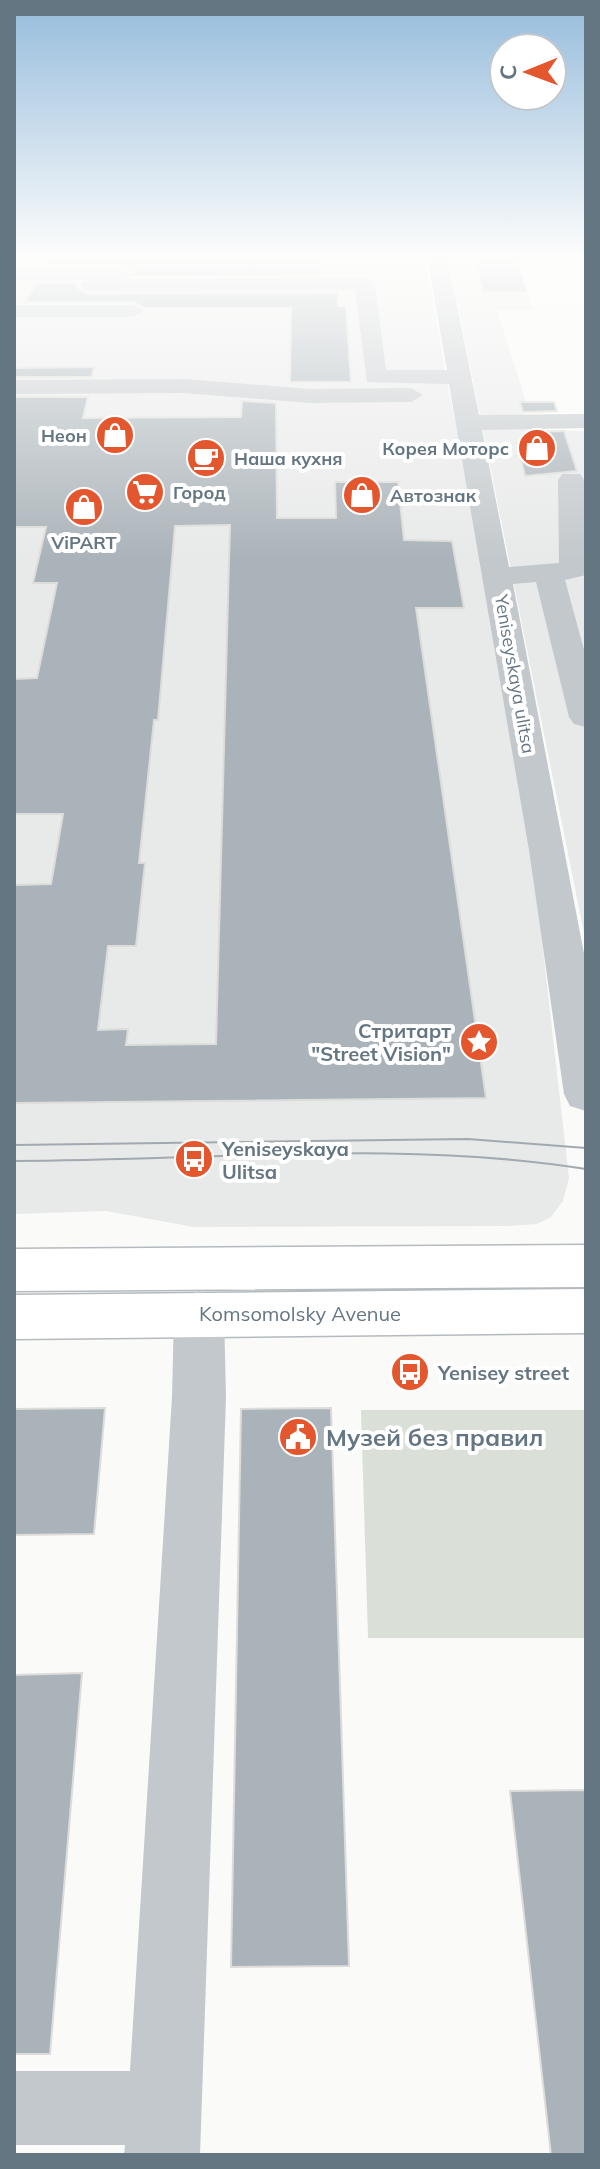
<svg xmlns="http://www.w3.org/2000/svg" width="600" height="2169" font-family="Mulish,sans-serif">
	<style>
		.built { fill: #e8e9e9; fill-rule: evenodd }
		.green { fill: #dadfd7 }
		.building { fill: #aab3b9; stroke: #dcdcda; stroke-width: 2; fill-rule: evenodd }
		.lines { fill: none; stroke-linecap: round; stroke-linejoin: round }
		.major-casing { stroke: #b5babe; stroke-width: 3 }
		.minor { fill: #c3c8cc; fill-rule: evenodd }
		.major { fill: #fff; fill-rule: evenodd }
		.tram { stroke: #a2aab0; stroke-width: 2 }
		.labels { text-anchor: middle; dominant-baseline: central; stroke-width: 8; stroke-linejoin: round; paint-order: stroke }
		.far-poi-label { font-size: 18px; font-weight: bold; fill: #657683; stroke: #fff; text-anchor: start }
		.far-street-label { font-size: 18px; fill: #657683; stroke: #fff }
		.poi-label { font-size: 20px; font-weight: bold; fill: #657683; stroke: #fff; text-anchor: start }
		.street-label { font-size: 20px; fill: #657683; stroke: #fff }
		.near-poi-label { font-size: 24px; font-weight: bold; fill: #657683; stroke: #fff; text-anchor: start }
	</style>
	<rect width="100%" height="100%" fill="#fafaf8"/>
	<path class="built" d="M14 256H425L449 393 480 536 535 880 569 1178 563 1201 551 1217 537 1224 508 1226 194 1227 106 1211 14 1214ZM452 542 464 607 416 608Z
		M448 256H516L533 310H497L526 402H520L528 430 586 431V943Z"/>
	<path class="green" d="M361 1410H586V1638H368Z"/>
	<path class="building" d="M52 256H169L322 259 320 275 132 276V271L120 265H47Z
		M474 256H516L527 292H483Z
		M36 283H77V288L89 294 338 293V306H346L351 382H290L291 308H144L133 302H25Z
		M94 367 92 377H14V368Z
		M14 397H88L83 418 241 417 242 401 276 403 277 518H336L335 482H398L404 540 452 541 464 608H416L486 1098 14 1103V885L51 884 63 814H14V679L37 678 57 583H33L46 527H14ZM230 525 216 1044 126 1045 128 1029 98 1030 108 946H136L145 863H139L154 720H158L175 526Z
		M520 402H554L557 411 523 412Z
		M564 431 577 471 525 476 517 443H532L529 432Z
		M105 1408 94 1534 14 1535V1409Z
		M331 1408 349 1966 231 1967 241 1409Z
		M82 1673 50 2054H14V1675Z
		M586 1790V2155H551L510 1791Z"/>
	<g class="lines">
		<defs>
			<path id="major" d="M586 1245V1287L14 1291V1249Z
				M586 1289V1333L14 1339V1295Z"/>
		</defs>
		<use href="#major" class="major-casing"/>
		<path class="minor" d="M427 256H447L479 415 586 414V428L482 430 509 567 559 563 558 480 562 474H580L584 480 586 575 565 580 586 657V727L574 724 569 717 536 582 513 584 586 964V1111L570 1106 564 1094 529 850 449 384 367 382 355 290 89 291 79 285 84 280H14V268H120L130 274 126 279 365 278 375 284 386 370H447Z
			M14 305H133L144 311 133 317H14Z
			M184 379 310 389 411 388 423 395 411 402 310 403 184 393 14 394V380Z
			M199 1291 217 1297 224 1313 226 1397 200 2155H124L125 2145H14V2071H130L172 1397 174 1313 181 1297Z"/>
		<use href="#major" class="major"/>
		<path class="tram" d="M14 1145 468 1139 586 1148
			M14 1161C205 1161 397 1139 586 1169"/>
	</g>
	<linearGradient id="sky" x2="0" y2="1"><stop stop-color="#96bcdc"/><stop offset="0.46" stop-color="#fdfdfc"/><stop offset="1" stop-color="#fdfdfc" stop-opacity="0"/></linearGradient>
	<rect width="600" height="560" fill="url(#sky)"/>
	<defs>
		<symbol id="shop-disc" viewBox="-11 -11 22 22"><circle r="9.5" fill="#e4572e" stroke="#fff"/><path d="M-5-2.5h2.3a2.7 3.5 0 0 1 5.4 0H5L5.5 6h-11ZM-1.5-2.5h3a1.5 2.3 0 0 0-3 0Z" fill="#fff"/></symbol>
		<symbol id="cafe-disc" viewBox="-11 -11 22 22"><circle r="9.5" fill="#e4572e" stroke="#fff"/><path d="M-5.5-4.5H6V0H3Q3 3.5 0 3.5H-2.5Q-5.5 3.5-5.5 0ZM3-3.2v2h1.7v-2ZM-6 4.5H4V6H-6Z" fill="#fff"/></symbol>
		<symbol id="supermarket-disc" viewBox="-11 -11 22 22"><circle r="9.5" fill="#e4572e" stroke="#fff"/><path d="M-6-5.5h2.5l.6 2H6L4.5 2H-2.5L-4.4-4H-6ZM-1.5 3.2a1.3 1.3 0 1 0 .1 0ZM3 3.2a1.3 1.3 0 1 0 .1 0Z" fill="#fff"/></symbol>
		<symbol id="sight-disc" viewBox="-11 -11 22 22"><circle r="9.5" fill="#e4572e" stroke="#fff"/><path d="M0-6L1.8-2.2L6-1.7L2.9 1.2L3.7 5.4L0 3.3L-3.7 5.4L-2.9 1.2L-6-1.7L-1.8-2.2Z" fill="#fff"/></symbol>
		<symbol id="bus-disc" viewBox="-11 -11 22 22"><circle r="9.5" fill="#e4572e" stroke="#fff"/><path d="M-5-6H5V4H4V6H2V4H-2V6H-4V4H-5ZM-3.5-4V0h7V-4ZM-3.5 1.2v1.5H-2V1.2ZM2 1.2v1.5H3.5V1.2Z" fill="#fff"/></symbol>
		<symbol id="civic-disc" viewBox="-11 -11 22 22"><circle r="9.5" fill="#e4572e" stroke="#fff"/><path d="M-.6-6.5H3V-4.5H.6V-3L4-1V1h2V6H-6V1h2V-1L-.6-3ZM-1.2 2.5V6h2.4V2.5Z" fill="#fff"/></symbol>
	</defs>
	<g fill-rule="evenodd">
		<use href="#shop-disc" x="93" y="413" width="44" height="44"/>
		<use href="#shop-disc" x="515" y="426" width="44" height="44"/>
		<use href="#cafe-disc" x="184" y="436" width="44" height="44"/>
		<use href="#supermarket-disc" x="123" y="470" width="44" height="44"/>
		<use href="#shop-disc" x="340" y="473" width="44" height="44"/>
		<use href="#shop-disc" x="62" y="485" width="44" height="44"/>
		<use href="#sight-disc" x="457" y="1020" width="44" height="44"/>
		<use href="#bus-disc" x="172" y="1137" width="44" height="44"/>
		<use href="#bus-disc" x="388" y="1350" width="44" height="44"/>
		<use href="#civic-disc" x="276" y="1415" width="44" height="44"/>
	</g>
	<g class="labels">
		<g class="far-poi-label">
			<text x="87" y="435" text-anchor="end">Неон</text>
			<text x="509" y="448" text-anchor="end">Корея Моторс</text>
			<text x="234" y="458">Наша кухня</text>
			<text x="173" y="492">Город</text>
			<text x="390" y="495">Автознак</text>
			<text x="84" y="542" text-anchor="middle">ViPART</text>
		</g>
		<g class="far-street-label">
			<text transform="translate(515 674) rotate(80)">Yeniseyskaya ulitsa</text>
		</g>
		<g class="poi-label">
			<text x="451" y="1030" text-anchor="end">Стритарт<tspan x="451" dy="23">"Street Vision"</tspan></text>
			<text x="222" y="1148">Yeniseyskaya<tspan x="222" dy="23">Ulitsa</tspan></text>
			<text x="438" y="1372">Yenisey street</text>
		</g>
		<g class="street-label">
			<text x="300" y="1313">Komsomolsky Avenue</text>
		</g>
		<g class="near-poi-label">
			<text x="326" y="1437">Музей без правил</text>
		</g>
	</g>
	<rect width="600" height="2169" fill="none" stroke="#657683" stroke-width="32"/>
	<g transform="translate(528 72) rotate(269)"><circle r="38" fill="#ffffff" stroke="#c1c8cd" stroke-width="2"/>
	<path d="M0-6L14 30L0 20L-14 30Z" fill="#e4572e"/>
	<text y="-12" font-size="22" font-weight="bold" text-anchor="middle" fill="#657683">С</text>
	</g>
</svg>
